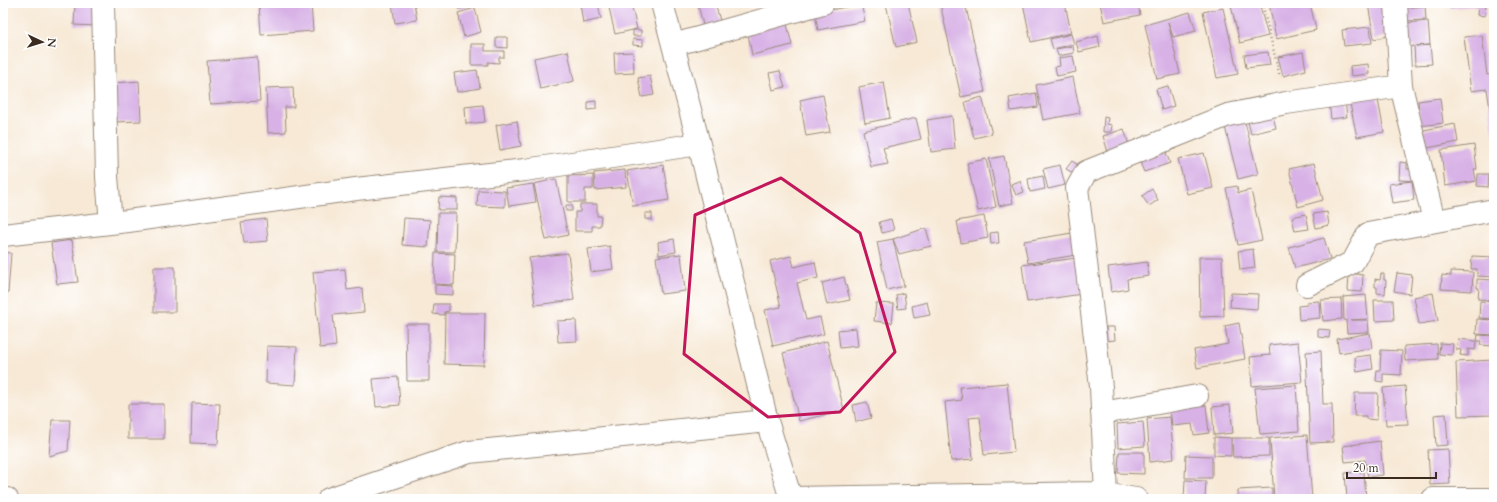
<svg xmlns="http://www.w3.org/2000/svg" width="1497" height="502" font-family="Cardo,serif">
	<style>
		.building { fill: #d8b2e6 }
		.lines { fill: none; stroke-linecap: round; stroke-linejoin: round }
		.minor-casing { stroke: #998a7a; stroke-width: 24 }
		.path { stroke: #998a7a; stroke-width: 2.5; stroke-dasharray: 1 3; stroke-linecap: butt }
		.minor { stroke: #fff; stroke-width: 22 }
		.marked { fill: none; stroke: #c2185b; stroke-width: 3; stroke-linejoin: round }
	</style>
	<rect width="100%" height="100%" fill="#fff"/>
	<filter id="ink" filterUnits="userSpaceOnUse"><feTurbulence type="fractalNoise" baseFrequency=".025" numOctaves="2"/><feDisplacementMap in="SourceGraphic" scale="8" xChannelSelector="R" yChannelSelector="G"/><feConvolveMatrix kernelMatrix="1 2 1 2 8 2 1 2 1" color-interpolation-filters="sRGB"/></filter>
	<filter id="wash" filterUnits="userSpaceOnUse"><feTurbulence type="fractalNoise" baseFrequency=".012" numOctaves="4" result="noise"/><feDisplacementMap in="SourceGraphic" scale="16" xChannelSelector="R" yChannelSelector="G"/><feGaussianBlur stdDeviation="0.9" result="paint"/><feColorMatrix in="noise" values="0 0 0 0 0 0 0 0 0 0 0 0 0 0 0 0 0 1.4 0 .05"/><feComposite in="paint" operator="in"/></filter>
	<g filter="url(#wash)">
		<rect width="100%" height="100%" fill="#f7e9d6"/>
		<g id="blocks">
			<path class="building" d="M75 3H97L96 26 74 25Z
				M259 3H311L313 31 261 35Z
				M392 3H414L417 20 395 23Z
				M457 3H473L474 6 458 9Z
				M584 3H598L601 19 583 23 580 4Z
				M608 3H631L637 29 615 34Z
				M705 3H715L721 24 704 29 698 5Z
				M887 3H908L917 42 896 47 886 4Z
				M940 3H965L985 92 961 97Z
				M1023 3H1065L1071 33 1031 42Z
				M1100 3H1138L1140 15 1104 22Z
				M1243 3H1259L1268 36 1240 43 1231 6Z
				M1269 3H1310L1316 30 1276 39Z
				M1373 3H1387L1393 35 1374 39 1368 4Z
				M1450 3H1486V5L1450 8Z
				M861 4 865 21 818 30 815 13Z
				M1425 6 1426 20 1405 21 1404 8Z
				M1478 6H1486L1485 16 1477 15Z
				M475 8 481 32 464 37 458 13Z
				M1223 8 1238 74 1217 78 1203 12Z
				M1190 12 1196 31 1173 37 1168 22 1180 74 1157 79 1145 25Z
				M786 20 792 45 752 55 747 29Z
				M1428 21 1430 45 1416 46 1430 45 1432 64 1415 65 1414 46 1409 47 1407 23Z
				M1370 27 1372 43 1344 46 1342 30Z
				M633 30H641V36H633Z
				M1071 34 1074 44 1053 49 1050 39Z
				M1482 35 1487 75 1494 74V136L1487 89 1471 91 1464 37Z
				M1098 36 1100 47 1079 52 1076 42Z
				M496 37H507V48L496 47Z
				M633 39 643 40V46L633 45Z
				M471 44H485V51H504V57H499V63L488 62V65H471Z
				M1073 46 1074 53 1058 56 1056 49Z
				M568 51 574 81 540 89 534 58Z
				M633 52 634 73 615 74 614 53Z
				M1268 52 1270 65 1246 68 1244 55Z
				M1303 52 1306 70 1283 76 1278 57Z
				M1073 56 1076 72 1057 76 1055 67 1060 66 1059 58Z
				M257 57 260 101 210 104 207 61Z
				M1368 64 1369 74 1351 76 1350 66Z
				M477 70 480 88 457 92 454 73Z
				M780 71 785 87 773 90 769 73Z
				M650 76 654 95 642 97 638 78Z
				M1073 77 1080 113 1043 120 1036 85Z
				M139 81 141 121 115 122 114 83Z
				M884 82 890 118 865 123 859 87Z
				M1168 86 1174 106 1162 110 1156 89Z
				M293 87 294 107H285L286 132 268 133 266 88Z
				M1036 93 1038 107 1011 111 1009 98Z
				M1377 94 1384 132 1357 137 1349 99Z
				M823 95 830 132 806 136 800 100Z
				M982 97 992 134 974 138 965 102Z
				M1440 98 1443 123 1420 126 1418 101Z
				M1345 100 1347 117 1331 119 1329 102Z
				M596 101V109L588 110V102Z
				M483 105 485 122 466 124 465 107Z
				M1271 108 1276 128 1251 134 1246 114Z
				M952 116 955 149 931 152 927 120Z
				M1104 117 1108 118 1107 124 1112 125 1111 132H1103Z
				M916 118 921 139 883 148 888 164 871 167 863 131Z
				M1244 118 1258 174 1238 179 1224 123Z
				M517 121 521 146 500 150 496 125Z
				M1455 124 1458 142 1427 148 1424 130Z
				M1124 129 1129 145 1108 152 1103 136Z
				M1474 145 1477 169H1474L1476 181 1445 186 1441 150Z
				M1165 150 1170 163 1144 172 1139 160Z
				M1204 153 1213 188 1187 194 1178 159Z
				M1004 156 1013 203 999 206 989 159Z
				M986 159 996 207 978 211 967 163Z
				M1072 161 1080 166 1075 174 1066 169Z
				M1400 162 1407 163V169H1415V181L1399 180Z
				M1314 163 1323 200 1298 207 1289 169Z
				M663 165 669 200 633 206 627 171Z
				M1060 165 1065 185 1048 189 1043 169Z
				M625 170 626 187 595 190 594 173Z
				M1478 174H1489L1488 187 1477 186Z
				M593 175V189H585V202H568V176Z
				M1043 176 1045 189 1030 192 1028 179Z
				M556 179 568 235 546 240 534 184Z
				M1020 181 1024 192 1016 195 1011 184Z
				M1412 181 1414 200 1392 203 1389 184Z
				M533 184 536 202 509 206 506 188Z
				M1237 186 1238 193 1251 190 1262 240 1238 245 1226 188Z
				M1152 189 1158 200 1149 206 1142 196Z
				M478 190 505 191V207L477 206Z
				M439 197 457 198V210H438Z
				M580 204H597V216H601L600 226H592V231H575V212H580Z
				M566 205H572V211H566Z
				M1327 212 1329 225 1316 228 1313 214Z
				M438 213H456L455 252H437Z
				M645 213H652V220L645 219Z
				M1306 214 1309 229 1295 231 1292 217Z
				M984 216 988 238 961 243 957 221Z
				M404 218 430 220 428 247 402 245Z
				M266 219 268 241 244 243 241 222Z
				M891 219 894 230 882 233 879 222Z
				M926 228 931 246 899 254 893 239Z
				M998 232 999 243 991 244 990 233Z
				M1072 233 1076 255 1028 263 1024 241Z
				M1324 238 1330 259 1295 268 1289 247Z
				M674 239 676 252 659 255 658 242Z
				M893 239 904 286 887 290 877 242Z
				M72 240 78 282 57 284 51 243Z
				M610 246 613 269 591 272 588 249Z
				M1253 249 1255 268 1240 270 1238 251Z
				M3 252 11 253 8 293 3 292Z
				M435 253 455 254 454 285 434 284Z
				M568 253 574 300 535 305 529 258Z
				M681 254 685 291 661 294 656 257Z
				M791 256 794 267 815 262 818 278 797 283 806 320 820 317 824 334 773 346 765 310 781 307 770 261Z
				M1472 256 1494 257V277L1477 276V269H1471Z
				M1199 257H1222L1224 316 1200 317Z
				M1077 258 1082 294 1027 302 1022 265Z
				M1147 262 1149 276 1127 279 1128 289 1111 292 1108 267Z
				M154 267H175V312H154Z
				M345 269 347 290 362 288 364 312 333 315 336 346 320 348 313 272Z
				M1451 271 1473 272 1472 291 1441 289 1442 275 1451 276Z
				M1349 273 1363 275 1362 292 1348 291Z
				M1397 273 1412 275 1410 294 1394 291Z
				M1381 274H1384V280H1386L1385 294 1377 293V287H1375V279L1380 280Z
				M844 277 850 300 827 305 822 283Z
				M1477 279 1494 280V300L1478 299 1479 288H1477Z
				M435 285 453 286V295L435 294Z
				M904 293 906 308 898 309 896 295Z
				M1231 293 1258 294 1257 309 1230 307Z
				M1433 293 1438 321 1419 324 1414 297Z
				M1366 295 1368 319 1351 320H1368L1369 332 1347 333 1346 320H1344L1343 297Z
				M1341 299 1342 319 1323 321 1321 300Z
				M1374 300H1393L1394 320 1375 321Z
				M1319 301 1320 318 1299 320 1298 306 1307 305V302Z
				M1480 301 1494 302V319L1479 318Z
				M927 302 930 315 914 318 912 306Z
				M876 303 894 304 892 323 874 321Z
				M434 304H449V311L444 312V315L433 314Z
				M445 313H485L484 365 444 364Z
				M1477 319 1494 320V335L1476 334Z
				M576 320 577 341 558 342 557 321Z
				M1239 323 1245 359 1197 368 1194 350 1228 344 1225 326Z
				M406 324H429V381H407Z
				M1106 327H1114L1115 340 1107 341Z
				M856 328 858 346 840 348 838 330Z
				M1318 329 1330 330 1329 338 1318 337Z
				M1370 333 1372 348 1339 353 1337 339Z
				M1478 335 1494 336 1493 346 1480 345 1481 341H1477Z
				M1458 339 1476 341 1475 350 1468 349V356L1460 355 1461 350 1456 349Z
				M827 341 844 410 799 421 783 353Z
				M1298 342 1302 382 1252 386 1250 357 1270 355 1269 345Z
				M1440 343 1453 344 1452 355 1439 354Z
				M1437 344 1438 359 1405 361 1404 346Z
				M267 346 297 347 295 385 266 383Z
				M1381 350 1402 351 1401 375 1383 374V382L1376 381 1377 370H1380Z
				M1321 351 1323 404H1332L1333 442 1310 443 1306 352Z
				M1371 355 1373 369 1357 372 1355 357Z
				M1494 360V415L1458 416 1456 362Z
				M398 377 400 405 376 407 373 379Z
				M1007 383 1014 452 984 455 980 417 969 418 973 459 951 461 945 402 962 400 960 387Z
				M1296 385 1299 431 1260 434 1255 388Z
				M1405 386 1408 424 1386 425 1383 388Z
				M1355 393H1378L1377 420 1366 419V416H1354Z
				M867 402 871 418 856 422 853 405Z
				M192 403 220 404 218 444 191 443Z
				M128 404H164V439H128Z
				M1206 405 1209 433 1194 435 1192 424 1172 426 1170 409Z
				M1230 405 1233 433 1214 435 1212 407Z
				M1446 414 1448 445 1436 446 1434 415Z
				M1170 417 1174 459 1150 462 1147 419Z
				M52 420H70L68 451 49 456Z
				M1143 422 1145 446 1118 448 1117 424Z
				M1307 435 1312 499H1274L1270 438Z
				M1214 437 1231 438V456L1214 455Z
				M1232 438H1269V456L1233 457Z
				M1380 441 1383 475 1368 477 1365 460 1345 462 1343 446Z
				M1448 449 1450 484 1430 485 1428 450Z
				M1119 452H1144V474L1118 473Z
				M1186 455 1212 456V478H1185Z
				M1364 472 1366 499H1347L1345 473Z
				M1185 480 1206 481 1205 499H1184Z
				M1272 488V499H1238V490Z"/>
		</g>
	</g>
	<g filter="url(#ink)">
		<use href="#blocks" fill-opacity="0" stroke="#998a7a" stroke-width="1"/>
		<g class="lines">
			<defs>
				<path id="minor" d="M103 3 107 177 111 223
					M662 3 699 144 767 421 791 499
					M1396 3 1401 86 1434 221
					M673 45 823 3
					M3 235 128 221 356 189 525 170 699 144
					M1307 285 1353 262 1368 234 1494 210
					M1102 413 1197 396
					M1106 495 1101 387 1077 188 1086 172 1228 115 1286 103 1401 86
					M791 498 1095 493 1136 499
					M3 499H7
					M329 499 469 452 767 421
					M1433 499H1492"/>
			</defs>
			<use href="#minor" class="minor-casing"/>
			<path class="path" d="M1262 3 1280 77"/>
			<use href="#minor" class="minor"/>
		</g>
	</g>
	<path class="marked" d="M781 178 860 233 895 352 840 412 768 417 684 354 695 215Z"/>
	<rect width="1497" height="502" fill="none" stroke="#fff" stroke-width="16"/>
	<g transform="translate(42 42) rotate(94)" stroke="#ffffff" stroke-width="3" paint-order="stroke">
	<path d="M0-3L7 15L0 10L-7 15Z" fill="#3b2a1e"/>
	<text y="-6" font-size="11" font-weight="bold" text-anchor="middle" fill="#3b2a1e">N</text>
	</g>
	<path d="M1347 472v6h89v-6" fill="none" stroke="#3b2a1e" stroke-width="2"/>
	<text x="1353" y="472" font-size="12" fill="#3b2a1e" stroke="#ffffff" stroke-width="3" paint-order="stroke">20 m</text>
</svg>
